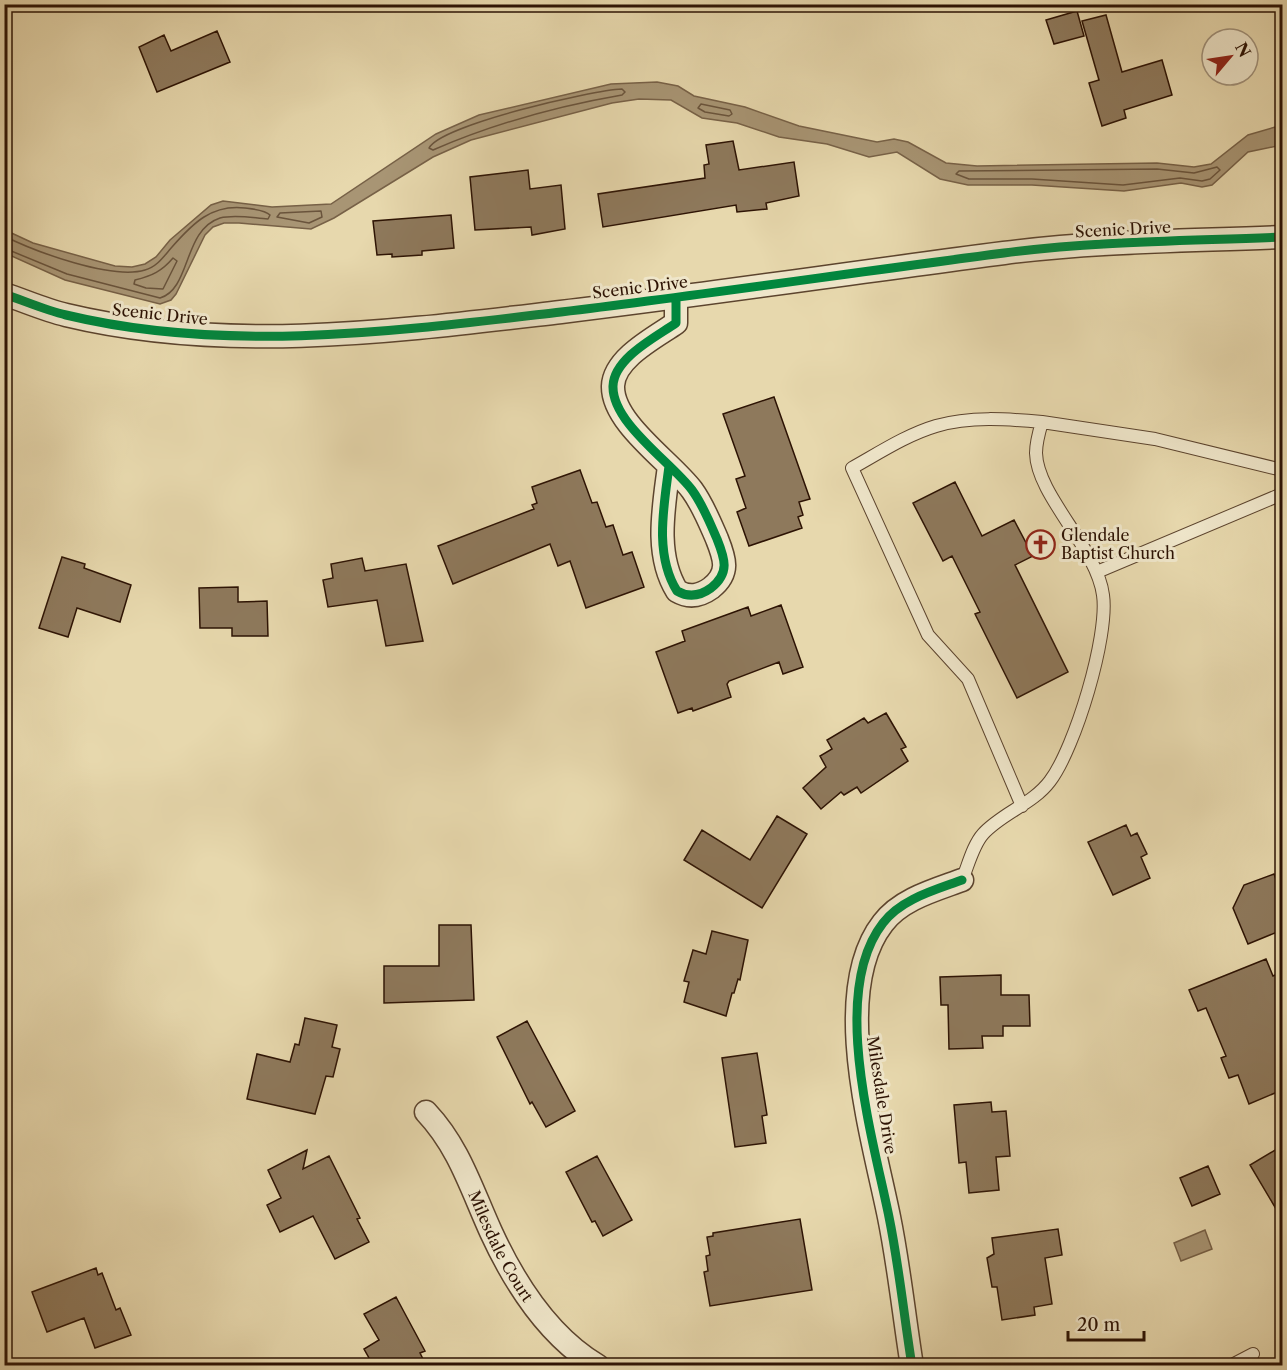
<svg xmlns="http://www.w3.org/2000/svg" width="1287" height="1370" font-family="'Libre Caslon Text',serif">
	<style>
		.water { fill: #a89574; stroke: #776147; stroke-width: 1.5 }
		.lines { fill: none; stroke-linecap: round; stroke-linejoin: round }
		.shore { stroke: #6a543c; stroke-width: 1.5 }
		.building { fill: #8e795c; stroke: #2d1304; stroke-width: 1.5 }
		.lane-casing { stroke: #5c442e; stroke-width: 14 }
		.street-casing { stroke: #5c442e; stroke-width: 25 }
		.lane { stroke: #efe6ca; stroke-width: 12 }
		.street { stroke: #efe6ca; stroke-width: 22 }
		.cycleway-casing { stroke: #efe6ca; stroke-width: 13 }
		.cycleway { stroke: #00873e; stroke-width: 9 }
		.labels { text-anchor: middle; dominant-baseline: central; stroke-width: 6; stroke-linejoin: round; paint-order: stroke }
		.street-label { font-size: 16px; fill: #2d1304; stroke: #efe6ca }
		.poi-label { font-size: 16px; fill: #2d1304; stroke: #efe6ca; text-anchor: start }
	</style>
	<rect width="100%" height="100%" fill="#e7d8ad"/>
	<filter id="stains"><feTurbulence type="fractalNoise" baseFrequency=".00333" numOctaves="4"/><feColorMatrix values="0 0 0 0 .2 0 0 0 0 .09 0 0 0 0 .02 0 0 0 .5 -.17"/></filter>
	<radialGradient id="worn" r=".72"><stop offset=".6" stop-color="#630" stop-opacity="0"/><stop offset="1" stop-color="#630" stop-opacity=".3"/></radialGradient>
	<path class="water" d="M657 82 678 86 694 96 745 107 799 126 877 142 894 139 908 142 946 163 977 166 1157 163 1194 167 1211 164 1248 135 1282 125V145L1248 152 1212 185 1202 187 1181 183 1124 191 1032 185H968L940 179 897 152 869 157 827 144 779 137 737 123 702 118 671 100 639 99 612 103 471 140 433 157 334 218 311 229 239 223H224L213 227 205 235 176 294 171 300 160 304 65 280 5 253V230L33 243 115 266 132 267 145 264 156 257 170 240 211 205 223 201 272 207 331 204 436 134 479 115 611 84Z
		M1205 1230 1212 1249 1181 1261 1174 1243Z"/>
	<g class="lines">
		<path class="shore" d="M622 89 625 92 622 95C558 106 493 124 433 150L429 148C441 125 592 90 622 89Z
			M701 104 730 110 732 114 729 116 705 112 698 108Z
			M1217 167 1220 170 1210 179 1202 181 1180 178 1123 185 1032 179H969L956 174 959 171 1157 169 1194 173Z
			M321 211 322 217 309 223 277 217 280 213Z
			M4 236C36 252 112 280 145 270 157 267 164 256 172 247 193 223 212 204 245 208 253 209 265 210 270 215L268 219C253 218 235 214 220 218 183 230 191 289 160 298L67 274 4 248
			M173 258 177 261 163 289 146 288 134 284 135 280C152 276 162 271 173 258Z"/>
	</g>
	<path class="building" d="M1077 11 1084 36 1054 44 1046 20Z
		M1106 15 1122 72 1162 60 1172 95 1124 110 1126 118 1102 126 1089 83 1099 80 1082 21Z
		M217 31 230 62 157 92 139 47 164 35 171 51Z
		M733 141 739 170 794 162 799 196 766 203 767 209 737 212 736 205 603 227 598 194 705 178 704 165 709 164 706 145Z
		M528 170 530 189 561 185 565 229 532 235 531 227 475 230 470 177Z
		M451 215 454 248 422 251V255L392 257V254L377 255 373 221Z
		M774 397 810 499 799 502 803 515 798 517 802 528 749 546 737 512 746 508 736 479 745 476 723 414Z
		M580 470 592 503 597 502 606 527 613 525 623 555 632 552 644 587 586 608 570 561 558 566 550 544 453 584 438 546 534 509 532 505 537 503 532 487Z
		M955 482 982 536 1014 520 1033 556 1015 565 1068 672 1017 698 975 614 980 612 952 556 943 561 913 503Z
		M62 557 85 564 84 568 131 585 120 622 77 608 68 637 39 628Z
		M362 558 365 571 406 564 423 641 386 646 377 600 328 607 323 580 333 578 331 564Z
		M238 587V602L267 601 268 636H232V628H200L199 588Z
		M781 605 803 667 783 674 779 662 729 681 727 684 731 697 693 711 692 708 678 713 656 652 685 641 682 631 748 607 751 616Z
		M886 713 906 747 901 749 908 761 861 793 857 787 844 795 841 792 821 809 803 788 826 767 820 756 832 749 827 740 864 718 868 723Z
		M777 816 807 834 762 908 684 860 702 830 750 860Z
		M1126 825 1131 836 1137 833 1147 854 1141 857 1150 878 1113 895 1088 842Z
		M1274 874 1277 882 1282 880V930L1248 944 1233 908 1244 885Z
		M439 925H471L474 1000 384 1003V966H439Z
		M712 931 748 940 740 980 738 979 734 993H732L726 1016 684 1002 689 982 684 981 693 950 706 954Z
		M1266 959 1273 976 1282 972V1090L1249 1104 1238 1075 1229 1078 1221 1058 1226 1056 1206 1008 1198 1011 1189 990Z
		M1001 975V995H1029L1030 1026H1003V1036H982L983 1048 949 1049 948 1005H941L940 977Z
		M305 1018 337 1025 332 1047 340 1049 333 1077 326 1076 315 1114 247 1099 257 1054 290 1062 295 1044 299 1045Z
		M527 1021 575 1111 546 1127 532 1102 530 1104 497 1037Z
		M757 1053 767 1115 762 1116 766 1143 735 1147 722 1058Z
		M991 1102 992 1112 1006 1111 1010 1156 996 1157 999 1190 969 1193 966 1162 959 1163 954 1105Z
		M1282 1146V1219L1250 1165Z
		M307 1150 303 1169 329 1156 360 1218 357 1219 369 1242 335 1259 313 1216 280 1232 267 1205 281 1198 268 1170Z
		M597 1156 632 1220 603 1236 595 1221 592 1222 566 1172Z
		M1208 1166 1220 1194 1192 1206 1180 1178Z
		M800 1219 812 1290 710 1306 704 1272 708 1271 706 1256 710 1255 707 1237 713 1236V1233Z
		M1058 1229 1062 1255 1045 1258 1052 1304 1034 1307 1035 1315 1002 1320 997 1287H992L987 1258 994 1254 992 1238Z
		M96 1268 98 1275 102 1273 116 1310 120 1308 131 1335 95 1348 84 1318 47 1332 32 1292Z
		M396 1297 425 1351 420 1353 426 1365H373L364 1349 379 1340 364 1314Z"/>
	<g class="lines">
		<defs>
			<path id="lane" d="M1042 422 1155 439 1282 470
				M1097 572 1282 494
				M962 880C968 866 973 845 983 834 1002 813 1033 804 1050 781 1075 748 1109 636 1103 595 1097 548 1037 496 1036 453 1036 442 1039 432 1042 422 1007 419 970 416 936 426 906 435 879 453 852 468L928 635 968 679 1022 806
				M1230 1366 1253 1354"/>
			<g id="street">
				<path d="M4 294C25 301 45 310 66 315 228 354 398 331 561 312 709 294 857 272 1004 253 1096 241 1190 241 1282 237"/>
				<path d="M669 466C664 506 654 554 677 591 689 598 700 596 711 588 730 573 725 559 717 539 710 523 703 505 692 490 671 462 612 423 613 386 614 358 656 337 676 323V298"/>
				<path id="s1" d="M426 1112C459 1147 471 1188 491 1232 514 1282 549 1337 598 1366"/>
				<path d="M912 1366C904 1316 899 1266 889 1217 873 1138 829 992 883 923 901 899 935 890 962 880"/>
			</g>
		</defs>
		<use href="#lane" class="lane-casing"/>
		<use href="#street" class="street-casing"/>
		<use href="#lane" class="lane"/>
		<use href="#street" class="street"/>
		<defs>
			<path id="cycleway" d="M4 294C25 301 45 310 66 315 228 354 398 331 561 312 709 294 857 272 1004 253 1096 241 1190 241 1282 237
				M669 466C664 506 654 554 677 591 689 598 700 596 711 588 730 573 725 559 717 539 710 523 703 505 692 490 671 462 612 423 613 386 614 358 656 337 676 323V298
				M912 1366C904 1316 899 1266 889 1217 873 1138 829 992 883 923 901 899 935 890 962 880"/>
		</defs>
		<use href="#cycleway" class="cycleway-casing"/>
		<use href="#cycleway" class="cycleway"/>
	</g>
	<defs>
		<symbol id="church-ring" viewBox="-11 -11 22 22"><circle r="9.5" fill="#efe6ca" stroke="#8f2418" stroke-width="1.5"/><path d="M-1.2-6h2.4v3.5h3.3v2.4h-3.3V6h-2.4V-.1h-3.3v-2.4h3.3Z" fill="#8f2418"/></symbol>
	</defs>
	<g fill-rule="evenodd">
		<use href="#church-ring" x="1024" y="528" width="33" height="33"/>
	</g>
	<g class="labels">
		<g class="street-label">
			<text transform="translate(1123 229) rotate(-3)">Scenic Drive</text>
			<text transform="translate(640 287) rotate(-7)">Scenic Drive</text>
			<text transform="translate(160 314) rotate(6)">Scenic Drive</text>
			<text transform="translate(882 1095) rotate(81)">Milesdale Drive</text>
			<text stroke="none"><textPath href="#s1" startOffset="154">Milesdale Court</textPath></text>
		</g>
		<g class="poi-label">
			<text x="1061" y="535">Glendale<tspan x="1061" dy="18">Baptist Church</tspan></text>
		</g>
	</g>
	<rect width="1287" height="1370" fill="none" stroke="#e7d8ad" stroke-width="24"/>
	<rect x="6" y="6" width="1275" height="1358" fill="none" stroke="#2d1304" stroke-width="3"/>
	<rect x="12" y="12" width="1263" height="1346" fill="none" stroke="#2d1304" stroke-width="1.5"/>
	<g transform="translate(1230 57) rotate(61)"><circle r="28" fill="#efe6ca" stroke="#a1927b" stroke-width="1.5"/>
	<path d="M0-4.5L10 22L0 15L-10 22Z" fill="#8f2418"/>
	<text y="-9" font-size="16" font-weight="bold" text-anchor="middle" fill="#2d1304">N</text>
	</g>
	<path d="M1068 1331v9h76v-9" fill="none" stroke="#2d1304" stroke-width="3"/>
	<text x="1077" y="1331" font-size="18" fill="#2d1304" stroke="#efe6ca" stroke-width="4.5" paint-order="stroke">20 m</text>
	<rect width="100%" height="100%" filter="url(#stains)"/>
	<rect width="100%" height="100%" fill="url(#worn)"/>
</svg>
